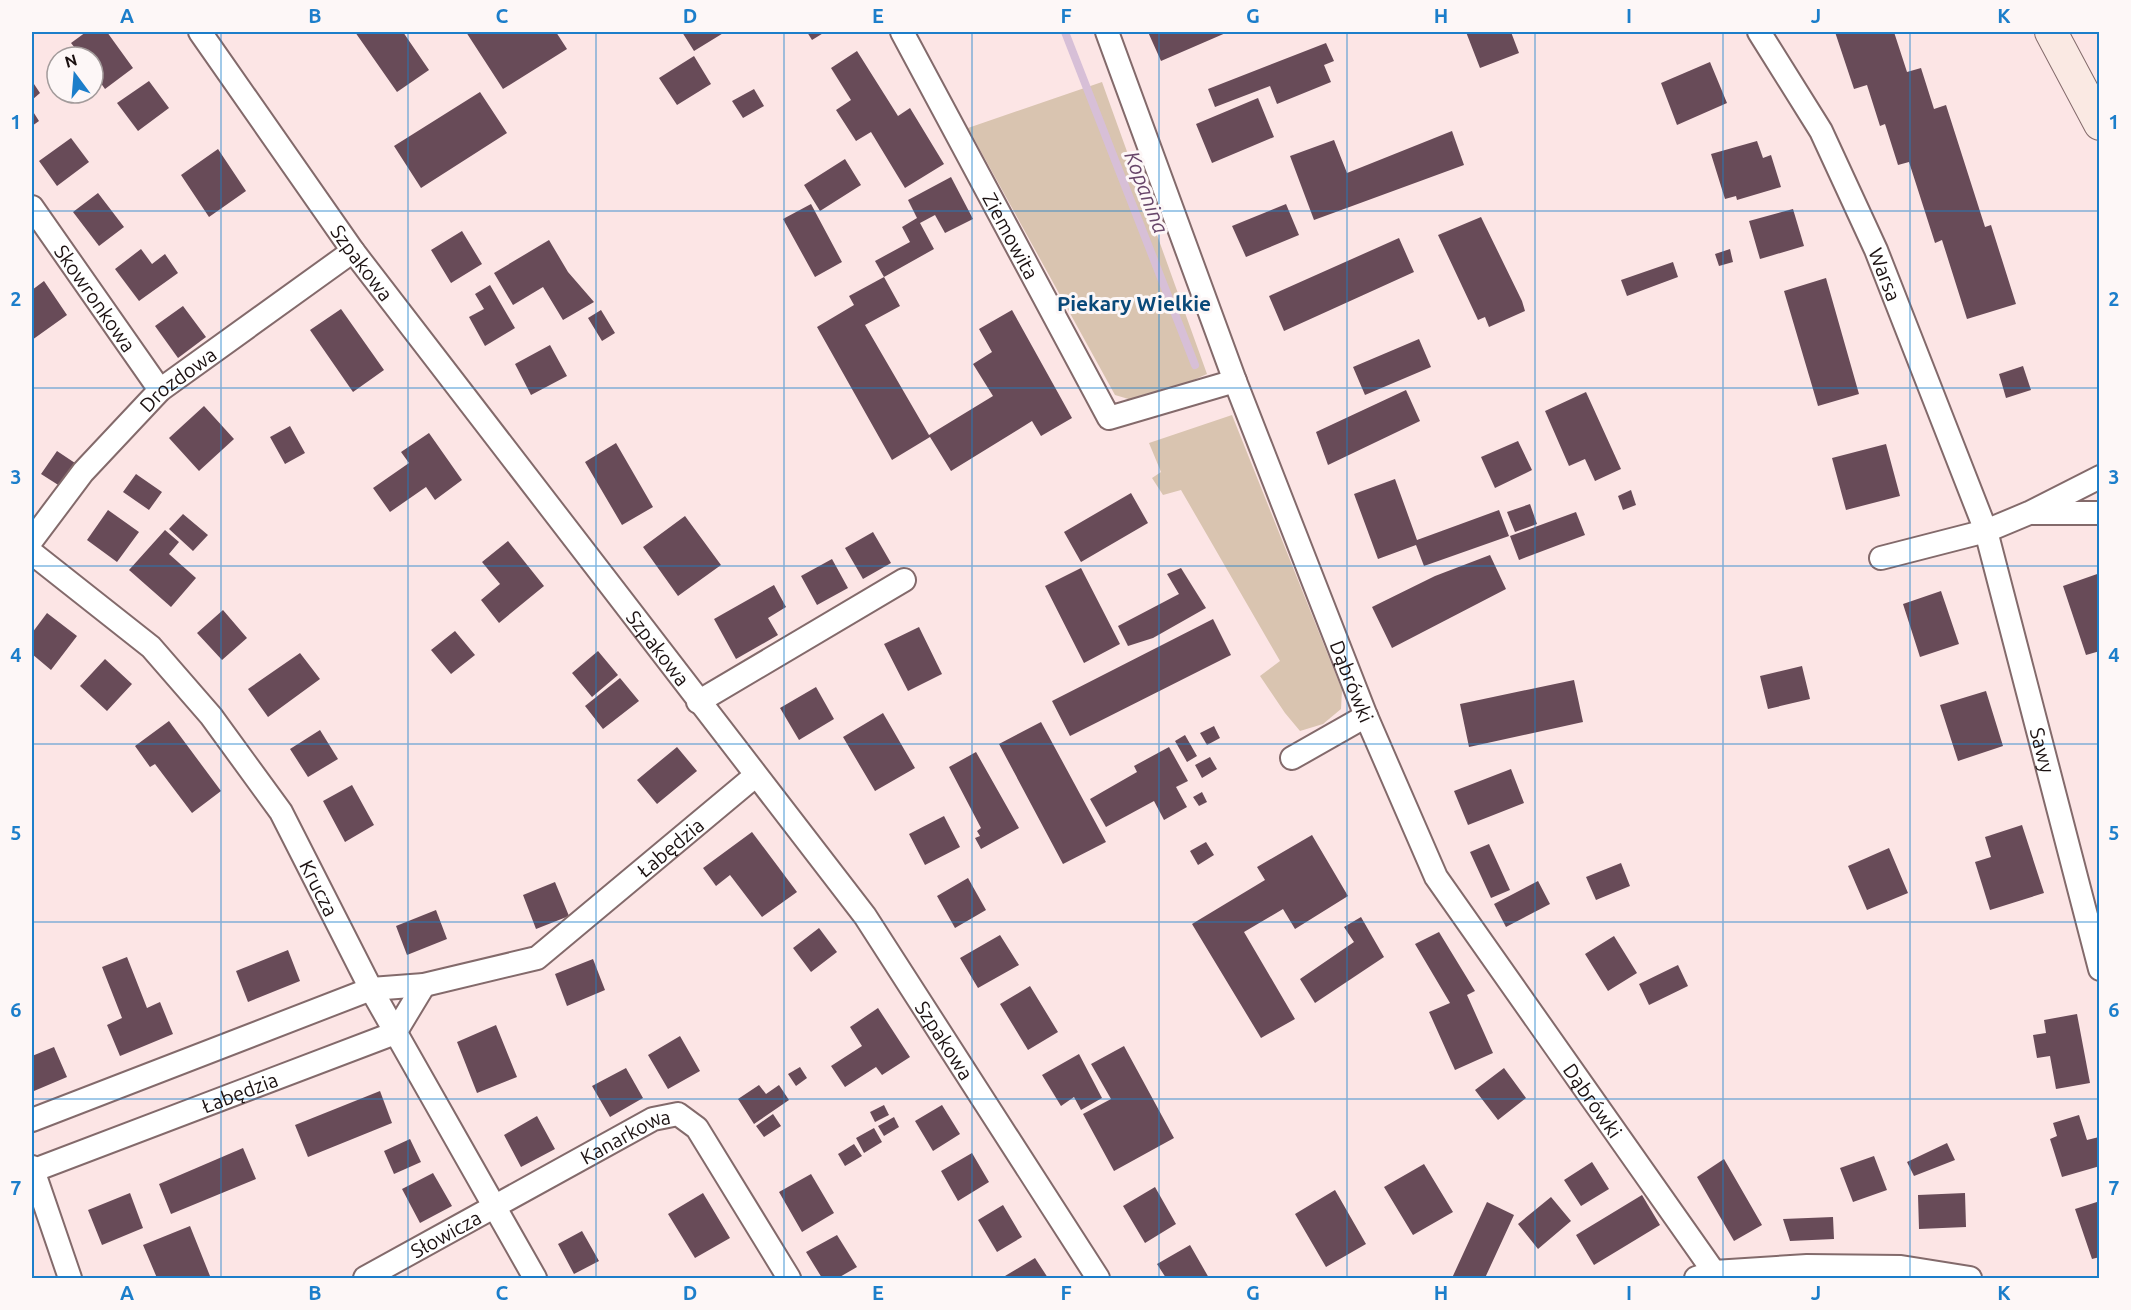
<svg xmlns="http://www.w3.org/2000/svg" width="2131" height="1310" font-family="Ubuntu,sans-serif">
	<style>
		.green { fill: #d9c4b0 }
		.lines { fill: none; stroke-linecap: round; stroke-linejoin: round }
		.stream { stroke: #d7bfd7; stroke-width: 8 }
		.building { fill: #684b58 }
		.street-casing { stroke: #836a6b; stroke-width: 26 }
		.secondary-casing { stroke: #836a6b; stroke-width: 34 }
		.street { stroke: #fff; stroke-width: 22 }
		.secondary { stroke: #fae9e3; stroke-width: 32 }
		.grid { fill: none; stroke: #1c7eca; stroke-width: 1.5; stroke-opacity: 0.55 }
		.labels { text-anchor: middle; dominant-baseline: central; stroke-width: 6; stroke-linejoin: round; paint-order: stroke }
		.street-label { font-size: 20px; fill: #1b1111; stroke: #fdf7f7 }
		.water-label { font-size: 21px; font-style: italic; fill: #68466a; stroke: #fdf7f7 }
		.neighbourhood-label { font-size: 21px; font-weight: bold; fill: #0a4979; stroke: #fdf7f7 }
		.neatline { fill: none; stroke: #1c7eca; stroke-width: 2 }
		.grid-label { font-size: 20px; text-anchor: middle; font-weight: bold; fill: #1c7eca }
	</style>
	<rect width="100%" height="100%" fill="#fce5e5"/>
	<path class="green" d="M1102 82 1207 374 1142 403 1115 395 968 128Z
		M1232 415 1342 690 1341 709 1323 724 1300 731 1285 713 1260 676 1280 661 1181 490 1163 495 1152 478 1161 472 1149 443Z"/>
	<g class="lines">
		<path class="stream" d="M1065 32 1195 365"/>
	</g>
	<path class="building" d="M86 32H107L133 68 105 89 93 72V57H82L71 43Z
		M355 32H403L429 70 397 92Z
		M466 32H556L567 49 503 89Z
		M682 32H725L694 51Z
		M807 32H825L812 40Z
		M1148 32H1228L1161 61Z
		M1466 32H1511L1519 53 1480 68Z
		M1835 32H1886L1887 34 1894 32 1907 72 1921 68 1934 109 1946 105 1985 227 1991 225 2016 304 1967 319 1942 240 1935 243 1909 162 1898 165 1885 124 1880 126 1867 85 1854 89Z
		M1326 43 1334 61 1324 65 1331 82 1277 104 1270 86 1215 107 1208 89Z
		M857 51 898 116 910 108 944 164 905 188 871 132 856 141 836 110 851 100 831 68Z
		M694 56 711 84 677 105 659 78Z
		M1710 62 1727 103 1677 125 1661 83Z
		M32 81 40 93 32 100Z
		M149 81 169 108 138 131 117 103Z
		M754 89 764 106 743 118 732 101Z
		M480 92 507 133 421 188 394 146Z
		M1258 98 1274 137 1212 163 1196 124Z
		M32 110 39 121 32 126Z
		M1452 131 1464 165 1314 220 1290 156 1334 140 1347 173Z
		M71 138 89 162 57 186 39 161Z
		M1757 141 1763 158 1771 155 1781 187 1737 200 1736 196 1725 199 1711 154Z
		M218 149 246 191 209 217 181 175Z
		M845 159 861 185 820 211 804 185Z
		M951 177 973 219 945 233 935 215 920 223 934 249 884 277 875 261 910 242 902 227 917 218 908 200Z
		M98 193 124 227 99 246 73 212Z
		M811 204 842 262 815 277 783 219Z
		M1286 204 1299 235 1246 257 1232 226Z
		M1793 209 1804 246 1760 259 1749 221Z
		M1481 217 1522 301 1525 311 1489 327 1485 317 1478 320 1438 235Z
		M462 231 482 264 451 283 431 250Z
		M1399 238 1414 272 1284 331 1269 296Z
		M549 240 568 272 594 302 563 320 543 287 513 305 494 273Z
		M141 249 152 264 165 254 178 273 139 301 115 269Z
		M1730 249 1733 262 1719 266 1715 254Z
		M1673 262 1678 277 1627 296 1621 280Z
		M884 277 900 306 865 325 929 435 993 396 973 364 992 352 979 329 1012 310 1072 418 1041 436 1032 421 951 471 930 437 892 460 817 327 854 305 849 296Z
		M1826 278 1859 394 1818 406 1784 291Z
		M44 281 67 315 32 340V290Z
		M490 285 515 328 485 346 469 317 484 309 475 294Z
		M183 306 206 337 178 358 155 326Z
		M341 309 384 370 353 392 310 330Z
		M601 310 615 333 602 341 588 318Z
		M1419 339 1431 367 1365 395 1353 367Z
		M550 345 567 376 531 395 515 364Z
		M2023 366 2031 390 2006 398 1999 374Z
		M1406 390 1420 421 1328 465 1316 432Z
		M1586 392 1621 469 1595 481 1585 459 1569 466 1545 411Z
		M204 406 234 439 199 471 169 438Z
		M290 426 305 453 285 464 270 437Z
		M429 433 462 480 435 500 426 487 390 512 373 488 409 463 401 452Z
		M1518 441 1532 470 1495 488 1481 457Z
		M616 443 653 507 622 525 585 462Z
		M1886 444 1900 496 1846 510 1832 458Z
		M57 451 78 465 63 488 41 474Z
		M136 474 162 492 149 510 123 492Z
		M1395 479 1417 540 1499 510 1509 536 1424 566 1416 545 1378 559 1354 494Z
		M1631 490 1636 505 1623 510 1618 496Z
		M1131 493 1148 523 1081 562 1064 532Z
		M1530 504 1537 524 1515 532 1507 512Z
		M108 510 139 532 117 562 87 540Z
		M1576 512 1585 535 1519 560 1510 536Z
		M183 514 208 535 193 551 169 529Z
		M685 516 721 565 678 596 643 547Z
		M165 530 179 542 169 554 196 578 171 607 129 570Z
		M873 532 891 563 863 579 845 548Z
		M508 541 544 586 499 623 481 600 500 584 482 562Z
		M1490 555 1506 589 1392 648 1372 607 1435 576Z
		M832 559 848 588 817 605 801 576Z
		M1081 568 1120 644 1084 663 1045 586Z
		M1181 568 1206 608 1153 638 1128 646 1118 626 1179 594 1167 574Z
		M2100 573V651L2086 655 2063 586Z
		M774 585 786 607 768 618 778 635 736 659 714 619Z
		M1941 591 1959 644 1920 657 1903 604Z
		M223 610 247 638 222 660 197 633Z
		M47 613 77 636 51 670 32 654V633Z
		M1213 619 1231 655 1070 736 1052 701Z
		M919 627 942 674 908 691 884 644Z
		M455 631 475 655 451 674 431 650Z
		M598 651 618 675 592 697 572 673Z
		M300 653 320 679 268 717 248 689Z
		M105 659 132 684 107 711 80 686Z
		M1802 666 1810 699 1768 709 1760 676Z
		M620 678 639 701 603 729 585 706Z
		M1574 680 1583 722 1469 747 1460 704Z
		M816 687 834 719 799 740 780 708Z
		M1986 691 2003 746 1958 761 1940 705Z
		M883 713 915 768 875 791 843 737Z
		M169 721 221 791 192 813 155 764 150 767 135 746Z
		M1041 722 1106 842 1063 864 999 744Z
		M1214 726 1220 738 1207 745 1200 733Z
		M320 730 338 759 308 777 290 749Z
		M1185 735 1197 756 1187 762 1175 741Z
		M677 747 697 771 657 804 637 780Z
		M1169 747 1188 781 1176 787 1187 807 1164 820 1154 801 1106 827 1090 799 1137 772 1134 766Z
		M976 752 1019 828 981 849 975 838 980 836 977 831 981 828 949 767Z
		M1210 757 1217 769 1202 778 1195 765Z
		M1511 769 1524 803 1468 825 1454 791Z
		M352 785 374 825 345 842 323 801Z
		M1202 792 1207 802 1199 806 1193 797Z
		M944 816 960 847 925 865 909 834Z
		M2022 825 2044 893 1990 910 1975 862 1991 857 1985 837Z
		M752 832 797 892 762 917 730 875 716 886 703 868Z
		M1312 835 1348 896 1295 929 1283 909 1244 932 1295 1019 1261 1038 1192 924 1265 880 1257 867Z
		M1206 842 1214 855 1198 865 1190 851Z
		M1489 844 1510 890 1491 898 1470 852Z
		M1889 848 1908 893 1867 910 1848 866Z
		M1621 863 1630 886 1596 900 1586 877Z
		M968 878 986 910 955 928 937 896Z
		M1538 881 1550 904 1506 927 1494 904Z
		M555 882 569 916 536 929 523 895Z
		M436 910 447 939 407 955 396 926Z
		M1361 917 1384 957 1315 1003 1300 979 1354 942 1344 927Z
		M819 928 837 952 811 972 793 948Z
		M1439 932 1475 991 1467 995 1493 1053 1455 1070 1429 1012 1450 1003 1415 944Z
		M1000 935 1019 965 978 988 960 958Z
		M1614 936 1637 973 1608 991 1585 954Z
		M288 950 300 981 248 1002 236 971Z
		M127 957 147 1008 160 1002 173 1034 120 1056 107 1025 122 1018 102 967Z
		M593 959 605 990 567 1006 555 974Z
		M1678 965 1688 986 1649 1005 1639 984Z
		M1030 986 1058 1032 1028 1050 1000 1004Z
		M878 1008 910 1057 882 1075 876 1067 845 1087 831 1066 862 1046 850 1027Z
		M2077 1014 2090 1083 2056 1089 2050 1056 2037 1058 2033 1035 2046 1033 2044 1020Z
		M496 1025 517 1077 477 1093 457 1042Z
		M680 1036 700 1071 668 1089 648 1055Z
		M1124 1046 1174 1138 1114 1171 1083 1114 1111 1099 1091 1064Z
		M54 1047 67 1077 34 1091 32 1083V1056Z
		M1079 1054 1102 1098 1081 1110 1074 1097 1061 1106 1042 1075Z
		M800 1067 807 1078 796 1086 788 1074Z
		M626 1068 643 1098 610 1117 592 1086Z
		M1504 1068 1526 1098 1498 1120 1475 1090Z
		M759 1085 766 1094 779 1085 789 1100 754 1124 738 1099Z
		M380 1091 392 1123 308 1157 295 1125Z
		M884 1105 889 1115 875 1122 870 1112Z
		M942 1105 960 1134 933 1151 915 1121Z
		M773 1114 781 1126 764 1137 756 1126Z
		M2079 1115 2087 1140 2099 1137 2100 1166 2062 1177 2050 1139 2057 1136 2053 1123Z
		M537 1116 555 1149 521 1167 504 1135Z
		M894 1117 899 1127 884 1136 878 1126Z
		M874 1128 882 1142 864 1153 856 1138Z
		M410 1139 421 1162 394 1174 384 1151Z
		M1947 1143 1955 1160 1914 1176 1907 1162Z
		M854 1144 862 1156 845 1166 838 1154Z
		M243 1148 256 1179 171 1214 159 1184Z
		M972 1153 989 1182 958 1201 941 1171Z
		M1874 1156 1887 1190 1853 1202 1840 1168Z
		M1724 1159 1762 1225 1734 1241 1697 1177Z
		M1592 1162 1609 1189 1581 1206 1564 1180Z
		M1424 1164 1453 1212 1413 1235 1384 1187Z
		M433 1173 452 1206 420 1223 402 1189Z
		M811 1174 834 1213 802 1232 779 1192Z
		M1155 1187 1176 1224 1145 1243 1123 1206Z
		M1335 1190 1366 1244 1326 1267 1295 1214Z
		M130 1193 143 1228 102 1245 88 1210Z
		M703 1193 730 1238 695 1258 668 1214Z
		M1965 1193 1966 1227 1919 1229 1918 1195Z
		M1642 1195 1660 1225 1594 1265 1576 1235Z
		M1551 1197 1571 1221 1538 1249 1518 1224Z
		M2100 1201V1257L2092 1259 2075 1209Z
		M1487 1202 1514 1215 1485 1278H1452Z
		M1003 1205 1022 1237 997 1252 978 1220Z
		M1833 1217 1834 1239 1790 1241 1783 1219Z
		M190 1226 210 1276 203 1278H157L143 1245Z
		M582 1231 599 1261 574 1274 558 1244Z
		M837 1235 857 1267 838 1278H822L806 1252Z
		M1190 1245 1209 1278H1166L1157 1264Z
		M1035 1258 1048 1278H1006L1005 1276Z"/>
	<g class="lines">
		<defs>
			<g id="street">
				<path id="s1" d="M200 32 353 251 865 916 1098 1278"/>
				<path id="s2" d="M902 32 1109 418 1235 381"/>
				<path id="s3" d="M1107 32 1235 381 1366 716 1436 877 1714 1272 1723 1278"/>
				<path id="s4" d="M1759 32 1821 131 1876 250 1986 531 2100 969"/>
				<path id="s5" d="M32 207 160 390"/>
				<path d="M2033 513H2100"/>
				<path id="s6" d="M32 540 83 472 160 390 353 251"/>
				<path id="s7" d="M32 553 151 647 211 716 281 812 371 989 535 1278"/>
				<path d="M1881 558 1986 531 2029 513 2100 477"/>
				<path d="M698 702 904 580"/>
				<path d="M1292 758 1366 716"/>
				<path id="s8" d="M32 1120 371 989 424 985 537 958 755 776"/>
				<path d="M32 1167 70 1278"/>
				<path id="s9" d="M32 1171 395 1033 424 985"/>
				<path id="s10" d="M365 1278 653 1119 678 1114 697 1128 789 1278"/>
				<path d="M1696 1278 1714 1272 1807 1266 1901 1267 1970 1278"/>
			</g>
			<path id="secondary" d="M2051 32 2100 124"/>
		</defs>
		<use href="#street" class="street-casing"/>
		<use href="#secondary" class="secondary-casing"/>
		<use href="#street" class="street"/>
		<use href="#secondary" class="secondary"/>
	</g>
	<path class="grid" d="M221 32V1278M408 32V1278M596 32V1278M784 32V1278M972 32V1278M1159 32V1278M1347 32V1278M1535 32V1278M1723 32V1278M1910 32V1278M32 211H2100M32 388H2100M32 566H2100M32 744H2100M32 922H2100M32 1099H2100"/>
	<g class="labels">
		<g class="street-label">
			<text stroke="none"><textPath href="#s2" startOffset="231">Ziemowita</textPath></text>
			<text stroke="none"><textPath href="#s1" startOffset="282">Szpakowa</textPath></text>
			<text stroke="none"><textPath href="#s4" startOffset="274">Warsa</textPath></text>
			<text stroke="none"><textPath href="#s5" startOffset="111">Skowronkowa</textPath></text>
			<text stroke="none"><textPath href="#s6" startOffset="218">Drozdowa</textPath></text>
			<text stroke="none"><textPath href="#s1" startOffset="768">Szpakowa</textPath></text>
			<text stroke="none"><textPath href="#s3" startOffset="694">Dąbrówki</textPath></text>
			<text stroke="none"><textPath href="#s4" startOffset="776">Sawy</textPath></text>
			<text stroke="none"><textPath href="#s8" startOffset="706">Łabędzia</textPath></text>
			<text stroke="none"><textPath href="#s7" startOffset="447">Krucza</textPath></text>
			<text stroke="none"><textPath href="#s1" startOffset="1254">Szpakowa</textPath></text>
			<text stroke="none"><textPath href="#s9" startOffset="222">Łabędzia</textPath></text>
			<text stroke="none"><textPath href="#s3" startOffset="1180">Dąbrówki</textPath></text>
			<text stroke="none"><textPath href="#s10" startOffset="297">Kanarkowa</textPath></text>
			<text stroke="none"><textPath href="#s10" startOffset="92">Słowicza</textPath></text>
		</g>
		<g class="water-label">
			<text transform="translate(1147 192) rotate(69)">Kopanina</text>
		</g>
		<g class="neighbourhood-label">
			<text x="1134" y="303">Piekary Wielkie</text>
		</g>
	</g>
	<rect width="2131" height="1310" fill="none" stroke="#fdf7f7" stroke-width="66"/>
	<g transform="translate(75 75) rotate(344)"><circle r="28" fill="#fdf7f7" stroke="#a39b9b" stroke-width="1.5"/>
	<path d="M0-4.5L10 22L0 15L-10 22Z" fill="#1c7eca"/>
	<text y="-9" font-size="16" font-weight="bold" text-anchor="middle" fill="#1b1111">N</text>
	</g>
	<rect x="33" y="33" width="2065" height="1244" class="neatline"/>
	<g class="grid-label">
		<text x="127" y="23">A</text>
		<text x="315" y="23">B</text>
		<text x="502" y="23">C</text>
		<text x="690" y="23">D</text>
		<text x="878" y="23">E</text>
		<text x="1066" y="23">F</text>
		<text x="1253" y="23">G</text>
		<text x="1441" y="23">H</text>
		<text x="1629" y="23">I</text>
		<text x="1816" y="23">J</text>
		<text x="2004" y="23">K</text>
		<text x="16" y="129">1</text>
		<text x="2114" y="129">1</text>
		<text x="16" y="306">2</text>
		<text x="2114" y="306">2</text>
		<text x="16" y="484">3</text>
		<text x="2114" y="484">3</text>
		<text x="16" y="662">4</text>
		<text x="2114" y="662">4</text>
		<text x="16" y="840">5</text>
		<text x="2114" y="840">5</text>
		<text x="16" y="1017">6</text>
		<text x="2114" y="1017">6</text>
		<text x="16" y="1195">7</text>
		<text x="2114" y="1195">7</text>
		<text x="127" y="1300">A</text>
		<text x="315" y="1300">B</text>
		<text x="502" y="1300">C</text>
		<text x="690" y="1300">D</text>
		<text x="878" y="1300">E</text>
		<text x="1066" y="1300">F</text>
		<text x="1253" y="1300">G</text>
		<text x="1441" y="1300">H</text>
		<text x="1629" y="1300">I</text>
		<text x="1816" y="1300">J</text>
		<text x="2004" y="1300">K</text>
	</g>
</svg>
